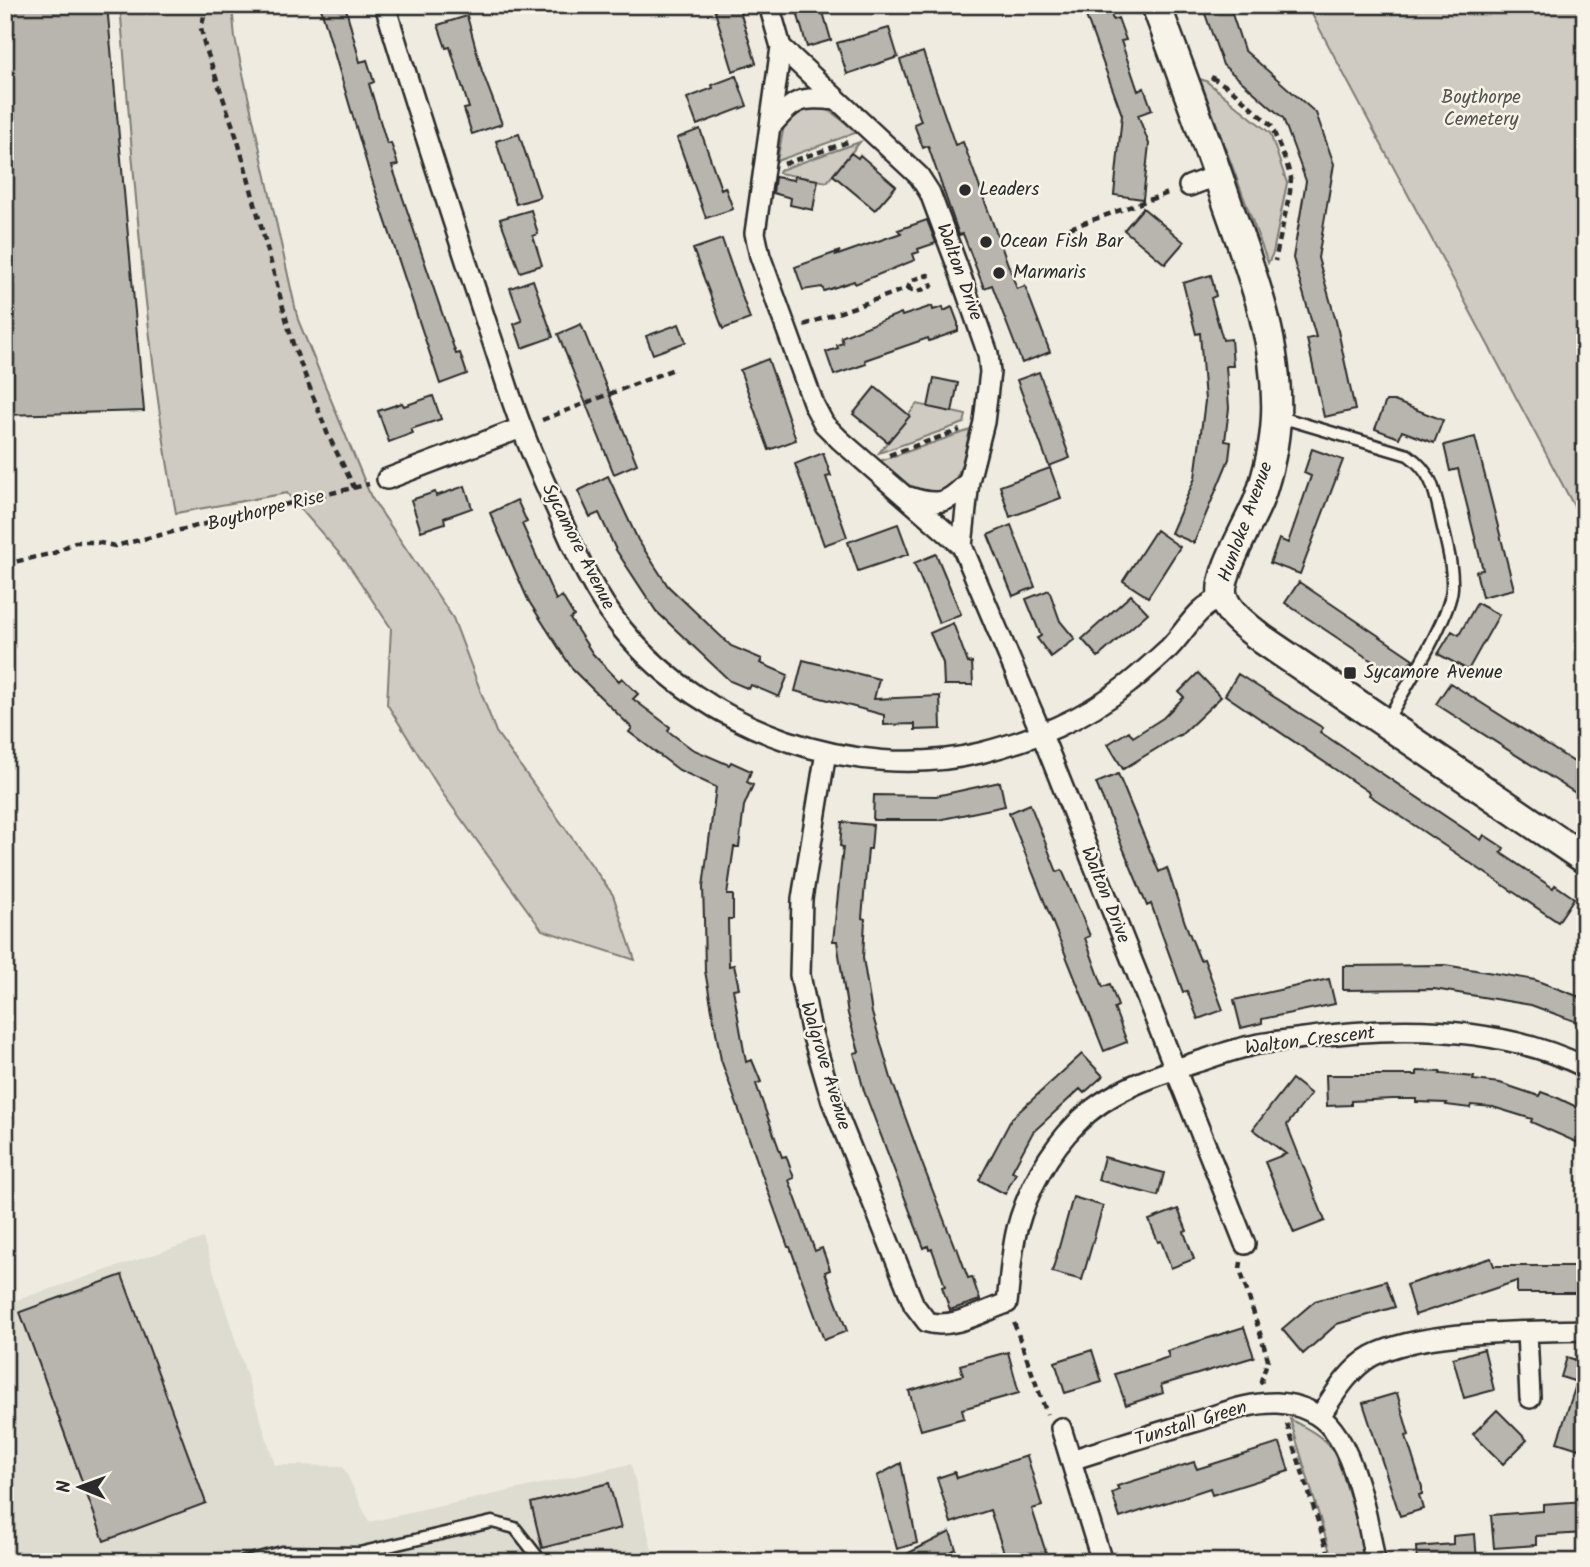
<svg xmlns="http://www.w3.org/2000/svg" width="1590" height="1567" font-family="Kalam,sans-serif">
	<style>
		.built { fill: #dedbd1 }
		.green { fill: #cfcbc2; stroke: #7d7b76; stroke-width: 2 }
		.building { fill: #b8b5ae; stroke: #2b2b2b; stroke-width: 2 }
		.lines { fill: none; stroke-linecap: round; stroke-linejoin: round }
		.lane-casing { stroke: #2b2b2b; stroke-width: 15 }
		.street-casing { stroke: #2b2b2b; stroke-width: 24 }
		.secondary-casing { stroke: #2b2b2b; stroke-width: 33 }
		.path { stroke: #2b2b2b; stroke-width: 4.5; stroke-dasharray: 7 5; stroke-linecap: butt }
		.lane { stroke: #f7f3e8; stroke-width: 10 }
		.street { stroke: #f7f3e8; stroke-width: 19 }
		.secondary { stroke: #f7f3e8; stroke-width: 28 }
		.poi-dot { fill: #2b2b2b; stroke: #f7f3e8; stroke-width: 2.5 }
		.labels { text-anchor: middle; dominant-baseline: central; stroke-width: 5; stroke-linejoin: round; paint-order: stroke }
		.park-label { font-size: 19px; fill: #545351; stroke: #f7f3e8 }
		.poi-label { font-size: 19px; fill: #2b2b2b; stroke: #f7f3e8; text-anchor: start }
		.street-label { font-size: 19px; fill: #2b2b2b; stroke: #f7f3e8 }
	</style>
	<rect width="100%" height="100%" fill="#efebe0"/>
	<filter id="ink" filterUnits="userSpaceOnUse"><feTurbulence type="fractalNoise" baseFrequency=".0143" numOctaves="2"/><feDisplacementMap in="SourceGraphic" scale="14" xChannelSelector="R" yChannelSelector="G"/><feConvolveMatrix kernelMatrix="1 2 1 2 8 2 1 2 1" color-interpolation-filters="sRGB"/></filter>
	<g filter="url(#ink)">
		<path class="built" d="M203 1238 275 1465 343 1466 369 1522 631 1464 655 1562H5V1304Z"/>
		<path class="green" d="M120 5H232L235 38 298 320 371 497 453 618 496 732 613 895 635 960 542 930 443 794 387 704 391 628 346 561 287 493 176 513C145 345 134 175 120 5Z
			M1307 5H1585V526L1583 523Z
			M1200 79 1206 81 1270 133 1287 183 1273 253 1268 263Z
			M813 105 827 109 858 132 777 161 785 121 791 113Z
			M860 142 827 182 779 173 780 170Z
			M917 404 966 415 964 423 879 453Z
			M970 430C963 460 958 509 914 488 902 482 890 470 880 461Z
			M1290 1419C1304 1427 1320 1434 1330 1447 1344 1465 1358 1531 1365 1556L1364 1562H1333Z"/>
		<path class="building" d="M5 5H107L144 411 5 415Z
			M320 5H345L360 62 367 60 374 82 369 84 387 144 391 143 398 165 392 166 456 354 460 353 467 374 440 384 369 171Z
			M713 5H738L756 63 733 71Z
			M795 5H821L831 40 807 47Z
			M1082 5H1108L1113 20 1118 18 1126 40 1121 41 1138 91 1144 88 1152 110 1138 115 1149 144 1143 199 1114 195 1122 115Z
			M1202 5H1229L1244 50 1316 113 1334 164 1318 258 1336 321 1355 410 1324 417 1307 339 1316 337 1293 258 1306 181 1283 118 1223 65Z
			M467 16 482 71 502 124 472 134 464 109 469 108 450 47 446 48 438 25Z
			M889 28 898 57 847 74 837 43Z
			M923 52 955 145 963 142 1017 289 1025 286 1050 352 1022 363 992 285 984 288 963 234 959 235 928 146 923 148 914 124 921 121 900 60Z
			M736 76 747 106 697 125 687 98 713 88 712 85Z
			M700 129 721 189 725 187 733 209 706 218 677 138Z
			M519 134 540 197 516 204 496 141Z
			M851 153 858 158 860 155 896 186 875 210 833 175Z
			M795 176 818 180 813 210 790 205 791 198 773 193 775 177 794 180Z
			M1143 208 1184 242 1165 264 1124 230Z
			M531 210 538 234 533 236 542 265 520 272 500 219Z
			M927 220 936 243 918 249 919 252 913 254 915 260 855 284 854 281 824 291 822 287 803 290 795 267 840 251 835 256 901 233 898 230Z
			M722 239 750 319 723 329 693 249Z
			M1211 275 1216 296 1211 298 1223 340 1231 339 1233 366H1226L1229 408 1225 441 1231 442 1229 459 1194 543 1171 533 1195 478 1205 401 1200 333 1196 334 1183 283Z
			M533 280 553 337 522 348 514 324 522 321 510 288Z
			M932 306 933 310 943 307 944 311 952 307 958 323V331L929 341 928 338 865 360 866 364 834 375 826 352 838 348 837 345 843 343 841 337 901 313 902 316Z
			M581 324 637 464 614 474 558 334Z
			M679 324 686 342 653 354 646 336Z
			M768 359 796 440 769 450 740 370Z
			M1039 372 1070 458 1049 466 1017 380Z
			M934 378 958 383 952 412 928 407Z
			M875 387 910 416 888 442 853 414Z
			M433 396 441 419 411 429 413 433 389 442 378 411 402 403 404 406Z
			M1386 401H1394L1443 420 1434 443 1402 431 1399 438 1375 429Z
			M1475 437 1514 589 1482 597 1476 571 1483 570 1458 469 1450 471 1444 445Z
			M1312 449 1343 460 1300 574 1270 563 1279 539 1288 543 1311 476 1304 473Z
			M823 453 831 476 826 477 847 537 824 545 795 464Z
			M1050 468 1061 498 1010 517 1000 486Z
			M608 476 638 540 668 586 731 646 762 659 760 663 788 675 779 697 751 685 749 689 730 681 656 611 616 550 599 513 590 517 578 491Z
			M465 486 472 508 444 518 445 523 421 531 411 500 435 492 436 496Z
			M517 500 527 522 522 524 556 600 562 596 574 616 570 619 593 654 619 681 622 678 638 694 633 699 670 727 668 731 692 749 729 765 731 762 751 771 747 782 753 785 744 806 739 847H734L727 895H733V919H728L729 966 734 965 739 988 733 989 746 1062 752 1060 761 1082 756 1084 782 1157 786 1156 794 1178 789 1180 815 1251 822 1248 830 1270 825 1272 847 1331 824 1340 790 1247H788L721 1060 705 971 704 919 703 887 716 787 679 770 629 732 632 728 573 670 528 600 490 513Z
			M898 524 909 554 858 571 848 542Z
			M1011 525 1035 587 1013 596 988 535Z
			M1156 530 1180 547 1148 597 1123 581Z
			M936 554 961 614 939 623 914 563Z
			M1299 582 1413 659 1399 679 1285 603Z
			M1049 590 1060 621 1075 639 1051 657 1037 638 1041 636 1026 599Z
			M1131 595 1148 613 1098 657 1082 639Z
			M1477 603 1499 615 1468 670 1438 654 1452 631 1459 635Z
			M953 623 968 663 972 662 973 685H944L943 663 930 633Z
			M803 660 879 679 874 699 940 696 941 729 915 730V724L884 725V715L795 691Z
			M1198 673 1221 697 1180 736 1179 735 1123 769 1108 744 1129 731 1133 737 1163 718 1184 697 1179 692Z
			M1238 674 1323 728 1320 732 1481 840 1484 835 1504 848 1501 853 1553 888 1555 885 1574 898 1558 922 1369 795 1370 793 1225 695Z
			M1450 683 1585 769V799L1436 704Z
			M1118 774 1159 872 1167 868 1185 923 1200 960 1204 959 1223 1010 1198 1019 1187 991 1183 992 1151 904 1147 906 1096 783Z
			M1000 782 1005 806 938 820H873L874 795 936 796Z
			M1030 804 1057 872 1062 870 1081 914 1090 936 1085 938 1103 987 1110 984 1118 1006 1114 1008 1127 1042 1104 1051 1009 813Z
			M842 822 873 825 871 849H868L862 918 865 919 863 958 872 1013 891 1078 922 1163 955 1248H957L968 1278 972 1277 980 1300 950 1310 942 1287 945 1286 932 1249 929 1250 928 1246 924 1248 864 1091 854 1053 859 1052 848 1014 837 941H833L843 847 840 846Z
			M1445 965 1535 980 1585 999V1025L1531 1005 1434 989 1343 990V966Z
			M1329 979 1335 1004 1262 1019V1023L1241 1028 1234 1000Z
			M1082 1054 1103 1076 1084 1093 1080 1089 1033 1132 1012 1171 1016 1173 1005 1194 979 1180 1012 1118Z
			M1417 1071 1441 1072 1440 1074 1474 1077 1473 1080 1500 1083 1539 1096 1541 1092 1558 1098 1585 1111V1146L1531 1122 1532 1119 1493 1107 1471 1105 1470 1108 1446 1105 1447 1103 1416 1102V1099H1393L1351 1101V1105L1327 1106 1326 1075H1417Z
			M1292 1079 1311 1094 1287 1125 1325 1221 1294 1233 1265 1162 1286 1154 1253 1129Z
			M1104 1157 1164 1173 1158 1196 1098 1180Z
			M1073 1197 1103 1206 1082 1280 1052 1272Z
			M1178 1209 1187 1231 1184 1232 1194 1259 1171 1268 1161 1241 1158 1242 1149 1220Z
			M1491 1258 1494 1266H1585V1293H1517V1281L1415 1315 1406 1285Z
			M122 1275 206 1503 104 1541 20 1312Z
			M1386 1281 1395 1307 1337 1324 1303 1354 1282 1329 1315 1301Z
			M1244 1327 1254 1357 1161 1385 1163 1393 1126 1405 1115 1374 1169 1357 1167 1351Z
			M1484 1349 1494 1390 1464 1398 1453 1358Z
			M1092 1350 1102 1382 1065 1393 1055 1362Z
			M1008 1352 1019 1393 962 1409 964 1418 921 1430 909 1391 963 1375 960 1365Z
			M1567 1357 1585 1363V1451L1557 1442 1577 1382 1561 1377Z
			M1397 1393 1409 1435 1406 1436 1422 1487V1494L1419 1495 1423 1509 1400 1516 1363 1403Z
			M1497 1410 1527 1440 1503 1464 1473 1434Z
			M1280 1443 1289 1471 1212 1495 1210 1488 1120 1518 1112 1493 1119 1490 1117 1486 1194 1462 1197 1469Z
			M1027 1456 1042 1506 1032 1509 1049 1562H1007L990 1510 951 1523 937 1478 955 1472 957 1478Z
			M901 1463 917 1543 897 1549 877 1476Z
			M609 1483 621 1528 542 1548 531 1503Z
			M1585 1501V1533L1536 1536V1545L1494 1548 1491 1515 1543 1511V1504Z
			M950 1532 956 1549 932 1562H891Z
			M1475 1534 1477 1562H1417L1416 1547 1453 1544V1536Z"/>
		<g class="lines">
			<defs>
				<path id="lane" d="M1280 417 1408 455C1432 472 1435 491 1441 519 1446 542 1453 564 1452 588 1450 619 1403 692 1386 722
					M243 1562 282 1552 359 1553 492 1522 515 1528 537 1556"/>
				<path id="street" d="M385 5C417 112 452 218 487 325 499 359 509 395 522 428 532 456 545 483 557 510 575 551 594 595 623 630 704 729 854 783 980 753 1034 739 1083 720 1128 684 1142 673 1156 660 1169 648 1187 630 1197 605 1223 598
					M769 5 781 47 755 233 760 256 814 405 824 424 840 440 962 546 1042 735 1245 1244
					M781 47 919 176 930 193 958 268 988 354 990 372 984 422 969 481 962 546
					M771 126C796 98 799 97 837 100
					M1189 186 1218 175
					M387 479 521 428
					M909 497C939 507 948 503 969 481
					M826 752 802 899 800 975 811 1030 832 1101 914 1305 927 1322C952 1330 984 1311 1007 1303 1010 1279 1011 1253 1017 1229 1027 1191 1049 1151 1077 1123 1107 1092 1153 1076 1194 1063 1213 1057 1231 1050 1250 1046 1265 1042 1282 1041 1297 1039 1392 1025 1497 1024 1585 1067
					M1527 1332 1530 1398
					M1320 1416C1334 1395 1349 1369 1372 1356 1424 1329 1526 1332 1585 1330
					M1061 1428 1102 1562
					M1071 1460C1112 1447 1153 1434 1194 1422 1221 1414 1249 1402 1277 1403 1298 1404 1321 1413 1333 1430 1356 1459 1369 1525 1375 1562"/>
				<path id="secondary" d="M1156 5C1181 72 1205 138 1228 205 1252 273 1279 343 1276 416 1275 444 1268 473 1259 499 1251 521 1216 577 1223 597 1228 614 1249 628 1262 639L1585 859"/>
			</defs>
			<use href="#lane" class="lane-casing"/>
			<use href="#street" class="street-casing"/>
			<use href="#secondary" class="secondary-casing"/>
			<path class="path" d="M207 5 201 28 204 43 238 141 293 344 328 435 355 489
				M1211 77 1231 89 1271 125 1287 165 1291 178 1290 192 1275 261
				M784 164 851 141
				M1070 228 1171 192
				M804 325 908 288 912 280 928 275 932 286 916 292 908 288
				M542 420 674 369
				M889 455 960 430
				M5 564 54 553 75 542H95L115 546 369 484
				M1241 1262 1240 1269 1268 1359 1261 1381 1263 1384
				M1014 1323 1047 1414
				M1287 1424 1331 1562"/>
			<use href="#lane" class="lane"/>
			<use href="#street" class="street"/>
			<use href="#secondary" class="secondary"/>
		</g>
	</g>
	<g class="poi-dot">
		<circle cx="965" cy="190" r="7"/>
		<circle cx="986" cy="242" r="7"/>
		<circle cx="999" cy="273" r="7"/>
		<rect x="1343" y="666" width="14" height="14" rx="3.5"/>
	</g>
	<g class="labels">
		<g class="park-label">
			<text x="1481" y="98">Boythorpe<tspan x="1481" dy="22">Cemetery</tspan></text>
		</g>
		<g class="poi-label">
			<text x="979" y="190">Leaders</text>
			<text x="1000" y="242">Ocean Fish Bar</text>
			<text x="1013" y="273">Marmaris</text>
			<text x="1364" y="673">Sycamore Avenue</text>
		</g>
		<g class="street-label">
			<text transform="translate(959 272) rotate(70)">Walton Drive</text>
			<text transform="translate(266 511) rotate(-14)">Boythorpe Rise</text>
			<text transform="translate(1246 522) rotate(-70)">Hunloke Avenue</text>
			<text transform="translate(578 547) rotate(63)">Sycamore Avenue</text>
			<text transform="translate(1105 895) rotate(68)">Walton Drive</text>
			<text transform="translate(1310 1041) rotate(-7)">Walton Crescent</text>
			<text transform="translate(825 1066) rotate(73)">Walgrove Avenue</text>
			<text transform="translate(1191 1424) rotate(-17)">Tunstall Green</text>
		</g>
	</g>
	<rect width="1590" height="1567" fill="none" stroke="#f7f3e8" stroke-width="28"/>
	<rect x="14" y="14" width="1562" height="1539" fill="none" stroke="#2b2b2b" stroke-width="2.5" filter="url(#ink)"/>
	<g transform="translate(80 1487) rotate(271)" stroke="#f7f3e8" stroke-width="5" paint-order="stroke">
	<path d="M0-5L12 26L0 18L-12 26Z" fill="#2b2b2b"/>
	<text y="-10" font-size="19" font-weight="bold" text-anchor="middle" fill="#2b2b2b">N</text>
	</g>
</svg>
